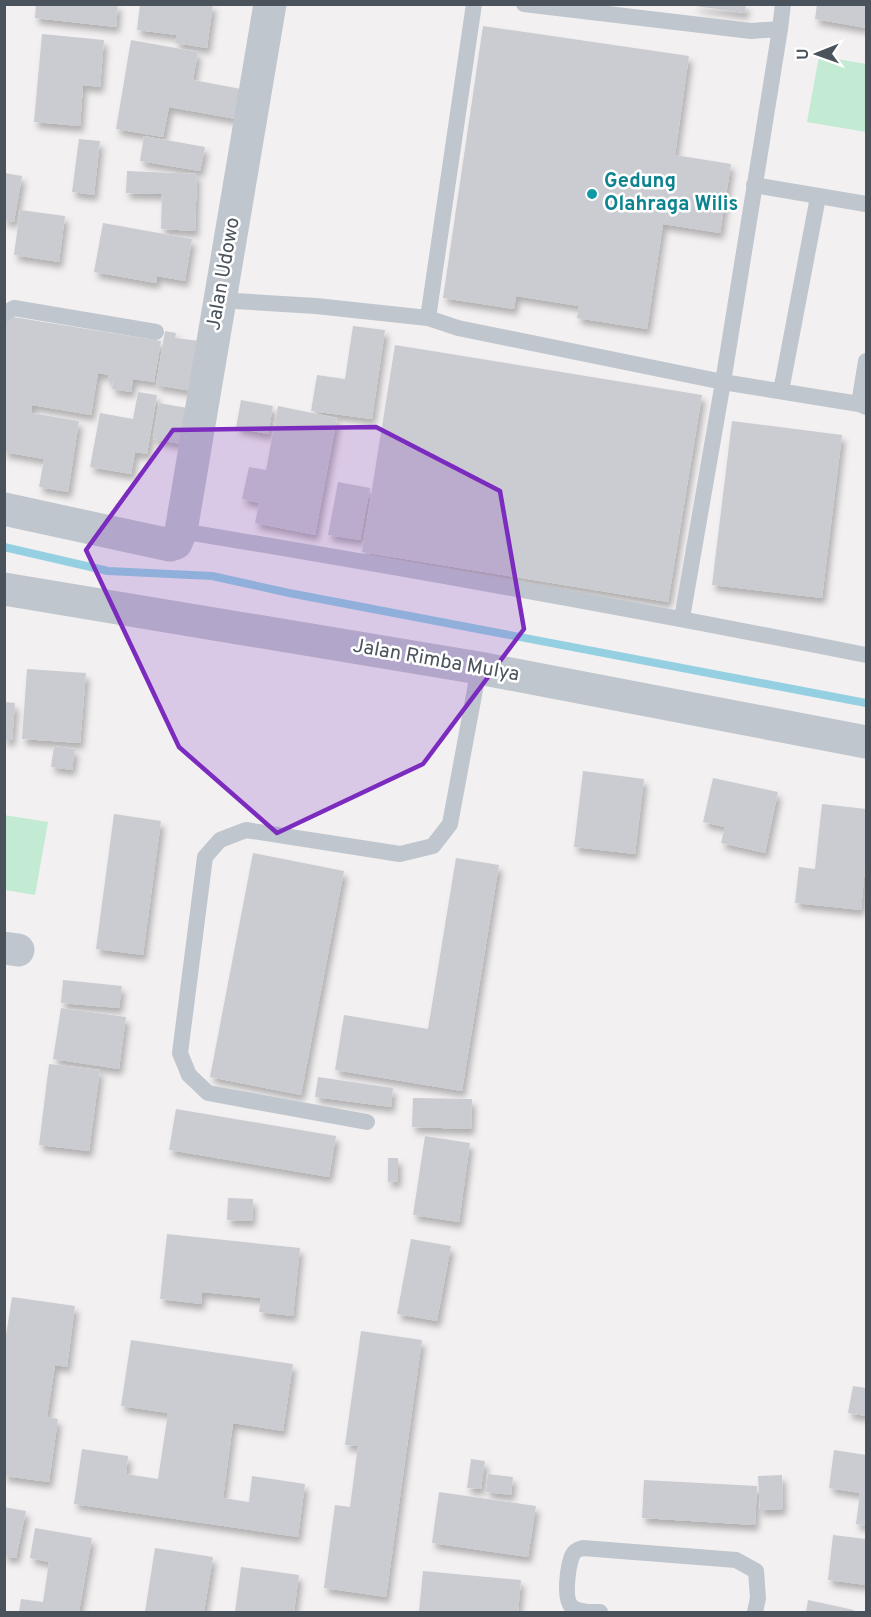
<svg xmlns="http://www.w3.org/2000/svg" width="871" height="1617" font-family="Overpass,sans-serif">
	<style>
		.green { fill: #c3ead3 }
		.lines { fill: none; stroke-linecap: round; stroke-linejoin: round }
		.stream { stroke: #95d0e2; stroke-width: 8 }
		.building { fill: #cbccd1; filter: url(#shadow) }
		.service { stroke: #c0c6cd; stroke-width: 16 }
		.minor { stroke: #c0c6cd; stroke-width: 33 }
		.tertiary { stroke: #c0c6cd; stroke-width: 33 }
		.marked { fill: #7b2cbf; fill-opacity: 0.2; stroke: #7b2cbf; stroke-width: 4.5; stroke-linejoin: round }
		.culture-dot { fill: #0f9aa8; stroke: #fff; stroke-width: 2 }
		.labels { text-anchor: middle; dominant-baseline: central; stroke-width: 5; stroke-linejoin: round; paint-order: stroke }
		.culture-label { font-size: 20px; font-weight: bold; fill: #0d838f; stroke: #fff; text-anchor: start }
		.street-label { font-size: 20px; fill: #4a525b; stroke: #fff }
	</style>
	<defs>
		<filter id="shadow"><feDropShadow dx="3.5" dy="6" stdDeviation="3" flood-color="#0004"/></filter>
	</defs>
	<rect width="100%" height="100%" fill="#f2f0f0"/>
	<path class="green" d="M819 56 866 64V132L807 122Z
		M4 815 48 822 35 895 5 890Z"/>
	<g class="lines">
		<path class="stream" d="M4 547 108 571 212 576 289 593 866 703"/>
	</g>
	<path class="building" d="M36 4H118L116 27 35 18Z
		M140 4H213L207 48 175 43 177 35 137 30Z
		M695 4H746L745 13 695 6Z
		M817 4H866V28L815 19Z
		M483 26 689 56 675 155 731 164 720 233 663 224 647 329 577 318 579 306 516 296 514 309 443 298Z
		M42 34 104 40 100 87 83 85 80 126 34 122Z
		M131 40 198 52 193 80 241 89 236 119 169 107 163 137 116 129Z
		M144 136 205 147 200 171 140 161Z
		M79 139 100 141 94 195 72 192Z
		M127 171 197 174 195 231 161 229 162 194 126 193Z
		M4 173 22 176 14 222 4 220Z
		M20 210 65 216 59 262 14 255Z
		M103 223 192 239 185 281 157 276 156 283 94 272Z
		M7 316 161 341 154 382 133 379 131 392 112 389 113 382 107 381 109 375 98 373 91 415 32 405 31 413 79 421 68 492 39 487 44 459 4 452V334Z
		M353 326 385 330 372 419 311 411 317 375 345 379Z
		M165 331 176 333 175 338 200 341 192 391 156 385Z
		M395 345 702 395 668 602 362 552Z
		M138 392 157 395 147 454 135 452 131 474 90 467 100 413 133 419Z
		M241 400 273 406 268 434 236 428Z
		M159 403 187 408 181 444 153 439Z
		M278 406 337 418 315 535 255 523 259 503 242 499 249 467 266 470Z
		M732 421 842 435 822 598 712 585Z
		M338 482 370 488 360 540 328 535Z
		M27 669 86 673 80 743 22 739Z
		M4 702 15 703 12 740H4Z
		M54 746 75 749 72 770 51 767Z
		M583 771 644 779 635 854 574 847Z
		M713 778 778 792 765 853 721 843 725 827 703 822Z
		M822 804 866 809V856L861 910 795 903 799 867 815 869Z
		M114 814 161 821 143 955 96 949Z
		M253 853 344 871 301 1095 210 1077Z
		M456 858 499 865 462 1091 335 1070 344 1015 428 1029Z
		M63 980 122 986 119 1008 61 1003Z
		M61 1008 126 1017 119 1069 53 1059Z
		M49 1064 100 1070 89 1151 39 1145Z
		M318 1077 393 1088 391 1107 315 1097Z
		M413 1098 472 1099 471 1129 412 1127Z
		M176 1109 336 1136 329 1177 169 1150Z
		M425 1136 470 1143 459 1222 413 1215Z
		M388 1158H398V1181L388 1182Z
		M228 1198 253 1199 252 1221 227 1220Z
		M167 1234 300 1248 293 1316 259 1312 261 1298 202 1292 201 1304 160 1299Z
		M411 1239 451 1246 437 1321 397 1314Z
		M12 1297 75 1306 67 1367 55 1365 47 1417 58 1419 49 1482 4 1476V1348Z
		M361 1331 422 1340 386 1597 324 1588 335 1505 350 1507 358 1446 345 1445Z
		M131 1340 293 1364 283 1431 233 1423 223 1498 249 1502 252 1476 305 1484 298 1537 74 1504 82 1449 128 1456 126 1474 158 1479 168 1413 121 1406Z
		M853 1386 866 1388V1416L848 1413Z
		M834 1450 866 1455V1526L856 1524 860 1493 829 1488Z
		M471 1459 485 1461 481 1489 467 1488Z
		M488 1474 513 1477 511 1495 486 1492Z
		M782 1475 783 1509 760 1510 758 1476Z
		M644 1480 757 1486 755 1525 642 1518Z
		M439 1492 536 1506 528 1557 432 1543Z
		M4 1507 26 1511 16 1558 4 1556Z
		M35 1528 92 1538 79 1612H19L21 1599 43 1602 49 1562 30 1558Z
		M833 1535 866 1539V1585L828 1580Z
		M155 1548 213 1557 204 1612H145Z
		M241 1567 299 1575 294 1612H235Z
		M423 1571 521 1580 518 1612H419Z
		M808 1600 854 1610 853 1612H806Z"/>
	<g class="lines">
		<path class="service" d="M524 4 751 31 780 29 783 4
			M754 185 866 204
			M219 300 316 306 428 318 474 4
			M4 314 14 308 156 332
			M428 318 458 328 723 382 859 404 866 407
			M781 391 818 197
			M859 404 866 361
			M181 531C410 569 639 610 866 655
			M682 618 723 382 780 29
			M367 1122 208 1093 189 1075 180 1053 205 857 220 840 246 830 400 854 433 846 450 824 479 668
			M600 1612C592 1612 579 1613 572 1607 563 1599 568 1567 572 1556 574 1551 578 1549 583 1548L736 1560 756 1571 758 1598 755 1612"/>
		<path class="minor" d="M4 948 18 950"/>
		<path class="tertiary" d="M4 509 170 545 176 543 181 531 270 4
			M4 589 479 668 866 742"/>
	</g>
	<path class="marked" d="M376 427 500 491 524 629 423 764 277 833 179 747 86 550 173 430Z"/>
	<circle class="culture-dot" cx="592" cy="194" r="6"/>
	<g class="labels">
		<g class="culture-label">
			<text x="604" y="182">Gedung<tspan x="604" dy="23">Olahraga Wilis</tspan></text>
		</g>
		<g class="street-label">
			<text transform="translate(224 274) rotate(-80)">Jalan Udowo</text>
			<text transform="translate(436 661) rotate(10)">Jalan Rimba Mulya</text>
		</g>
	</g>
	<rect width="871" height="1617" fill="none" stroke="#4a525b" stroke-width="12"/>
	<g transform="translate(817 54) rotate(269)" stroke="#ffffff" stroke-width="4.5" paint-order="stroke">
	<path d="M0-4.5L10 22L0 15L-10 22Z" fill="#4a525b"/>
	<text y="-9" font-size="16" font-weight="bold" text-anchor="middle" fill="#4a525b">U</text>
	</g>
</svg>
